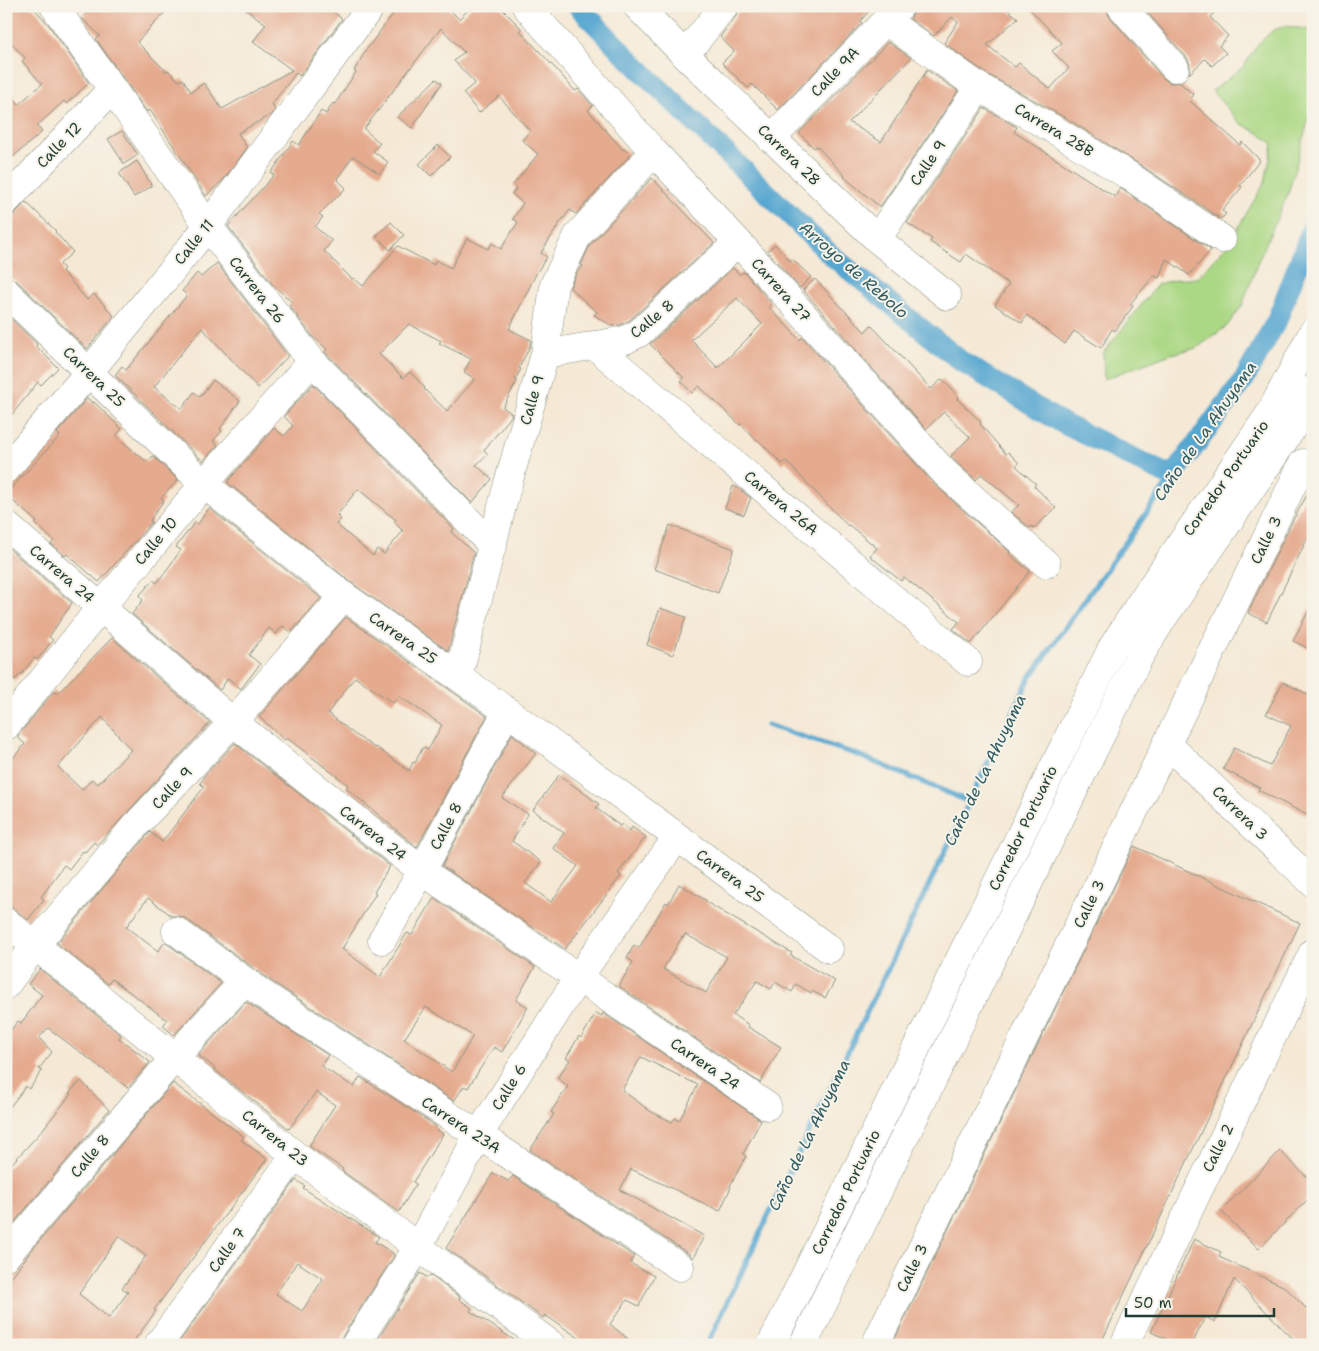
<svg xmlns="http://www.w3.org/2000/svg" width="1319" height="1351" font-family="'Shantell Sans',sans-serif">
	<style>
		.green { fill: #abd884; stroke: #658a5c }
		.lines { fill: none; stroke-linecap: round; stroke-linejoin: round }
		.stream { stroke: #55a6d0; stroke-width: 5.5 }
		.canal { stroke: #55a6d0; stroke-width: 21 }
		.building { fill: #e5ab8f; fill-rule: evenodd }
		.minor-casing { stroke: #8a9384; stroke-width: 29 }
		.major-casing { stroke: #8a9384; stroke-width: 29 }
		.minor { stroke: #fff; stroke-width: 28 }
		.major { stroke: #fff; stroke-width: 28 }
		.labels { text-anchor: middle; dominant-baseline: central; stroke-width: 4; stroke-linejoin: round; paint-order: stroke }
		.street-label { font-size: 15px; fill: #1f3d34; stroke: #f7f3e8 }
		.water-label { font-size: 16px; font-style: italic; fill: #2f5c63; stroke: #f7f3e8 }
	</style>
	<rect width="100%" height="100%" fill="#f7f3e8"/>
	<filter id="ink" filterUnits="userSpaceOnUse"><feTurbulence type="fractalNoise" baseFrequency=".02" numOctaves="2"/><feDisplacementMap in="SourceGraphic" scale="10" xChannelSelector="R" yChannelSelector="G"/><feConvolveMatrix kernelMatrix="1 2 1 2 8 2 1 2 1" color-interpolation-filters="sRGB"/></filter>
	<filter id="wash" filterUnits="userSpaceOnUse"><feTurbulence type="fractalNoise" baseFrequency=".0096" numOctaves="4" result="noise"/><feDisplacementMap in="SourceGraphic" scale="20" xChannelSelector="R" yChannelSelector="G"/><feGaussianBlur stdDeviation="1.12" result="paint"/><feColorMatrix in="noise" values="0 0 0 0 0 0 0 0 0 0 0 0 0 0 0 0 0 1.4 0 .05"/><feComposite in="paint" operator="in"/></filter>
	<g filter="url(#wash)">
		<rect width="100%" height="100%" fill="#f5e9d5"/>
		<path class="green" d="M1284 26 1313 30V103L1288 194 1259 259 1242 306 1227 326 1197 348 1171 354 1104 379 1103 353 1158 284 1177 279 1197 278 1229 243 1265 182 1273 144 1260 134 1240 123 1212 91 1243 67 1258 44 1272 31Z"/>
		<g class="lines">
			<path class="stream" d="M767 725 858 755 970 802
				M707 1345 779 1193 1029 679 1172 477"/>
			<path class="canal" d="M578 6 623 53 831 255 962 362 1062 423 1172 477 1245 378 1277 320 1313 226"/>
		</g>
		<g id="blocks">
			<path class="building" d="M6 6H32L48 24 89 83 66 104 64 101 37 126 42 132 6 163V89L19 104 42 84 22 61 25 58 6 37Z
				M93 6H171L137 42 166 71 168 70 179 81 183 79 191 92 204 83 222 109 292 70 253 42 266 24 241 6H327L342 19 300 76 296 73 272 104 275 110 272 114 238 133 247 148 224 179 206 196 150 110 147 112 96 39 100 36 82 18Z
				M399 6H446L459 19 472 6H499L522 29 520 31 556 69 575 91 578 89 593 106 588 110 623 150 624 149 630 155 576 214 570 210 559 224 541 253 547 257 537 272 509 329 531 340 530 346 519 368 521 369 515 380 517 381 503 407 512 414 510 418 484 450 488 454 476 465 492 479 472 503 325 352 327 349 313 337 289 305 292 302 273 285 228 226 274 175 271 173 293 141 299 145 321 111 326 114 333 103 335 104 356 72 354 71 366 50ZM441 28 464 52 454 61 475 83 463 93 479 113 499 96 530 131 522 140 538 154 513 185 516 188 512 194 523 203 513 219 518 222 501 249 492 243 488 249 467 238 451 268 436 260 434 265 398 246 363 286 354 278 352 279 324 251 332 241 315 227 323 217 319 214 346 188 337 179 353 156 380 174 388 162 373 151 380 143 364 129ZM409 324 441 341 439 343 471 359 464 372 475 379 447 411 424 389 425 388 410 372 403 378 379 354Z
				M740 6H874L860 21 862 23 778 110 752 84 748 88 722 63 734 51 720 37 736 16Z
				M915 6H1003L1018 18 987 45 1015 67 1019 63 1050 89 1069 68 1052 51 1062 43 1027 6H1106L1109 16 1163 78 1170 83 1181 82 1180 83 1194 95 1189 100 1240 145 1242 142 1260 160 1240 186 1242 187 1222 211 1226 214 1221 219 1139 164 1066 118 987 74 944 43 958 22 952 17 934 36 910 19 915 10Z
				M1142 6H1221L1210 17 1228 36 1219 46 1226 53 1212 66 1205 59 1189 74 1190 65 1187 58Z
				M888 42 911 58 849 122 881 142 927 70 958 91 880 207 844 177 845 176 817 146 814 148 799 133Z
				M436 79 442 83 412 128 397 117Z
				M984 108 1017 127 1014 132 1115 197 1120 188 1211 250 1189 275 1166 259 1159 278 1154 276 1130 304 1133 306 1115 331 1112 329 1101 348 1074 331 1065 344 1027 315 1022 323 995 305 1009 284 966 254 961 262 930 242 932 239 907 223Z
				M122 131 138 155 124 164 108 139Z
				M438 145 450 157 431 176 419 164Z
				M137 161 152 186 134 197 119 173Z
				M652 178 714 243 630 320 620 325 612 326 594 315 597 312 570 288 577 272 583 266 581 265 590 245Z
				M26 202 56 231 55 232 73 252 60 264 64 269 62 271 87 300 94 294 114 316 87 349 17 281 6 277V222Z
				M391 222 404 235 390 250 376 236Z
				M775 244 790 261 792 259 811 277 800 288 767 251Z
				M217 263 288 356 258 388 202 328 187 346 154 387 182 409 194 392 200 397 213 380 240 401 220 429 222 431 213 441 218 445 203 461 115 375 122 366 126 370 158 331 187 295 182 291 197 273 201 277Z
				M733 268 740 275 742 272 745 273 772 304 769 307 800 340 802 337 933 483 1010 552 1009 554 1030 571 971 644 953 629 959 622 904 577 901 581 870 556 877 548 849 525 848 526 786 461 782 464 758 440 757 441 741 424 740 425 699 386 692 393 681 381 684 378 650 344ZM737 298 762 324 718 368 691 340Z
				M815 279 865 332 871 325 931 389 942 379 959 397 957 399 981 422 980 424 1006 454 1008 452 1019 463 1016 466 1036 484 1034 486 1056 508 1034 528 1032 526 1030 528 1011 512 1019 505 981 474 976 480 956 462 951 456 970 437 944 412 926 429 803 290Z
				M6 314 37 344 36 346 58 368 41 385 38 382 6 422Z
				M313 384 454 529 451 532 474 553 448 651 353 584 227 482 274 428 284 436 293 426 284 416ZM358 489 396 520 394 522 403 531 384 554 377 549 373 556 336 524 341 519 337 515Z
				M87 398 93 403 94 402 122 429 116 436 147 462 153 456 178 480 161 498 164 500 150 520 152 522 99 582 67 554 65 556 51 544 54 541 35 523 37 522 6 495 12 487 60 436 57 433Z
				M1313 484V539L1308 537 1267 622 1248 613 1292 522Z
				M733 486 738 488 751 498 744 515 725 508Z
				M209 508 321 598 291 632 283 626 276 634 269 628 249 655 260 664 241 689 228 678 220 690 132 614 143 600 139 596 153 580 157 583 181 550 176 547 195 522 198 524Z
				M670 525 734 549 718 593 654 569Z
				M6 546 72 603 49 637 53 640 37 660 34 658 21 675 20 674 15 680 6 673Z
				M1313 602V651L1293 641Z
				M660 608 686 617 673 655 647 645Z
				M346 617 487 716 417 847 346 788 348 785 287 738 285 740 259 717ZM355 677 393 703 399 696 442 725 428 750 423 747 415 763 413 762 409 771 376 747 375 748 354 734 328 713Z
				M112 638 210 723 97 845 94 842 85 852 83 851 69 869 64 865 41 897 44 899 28 920 16 910 6 905V766L25 744 17 737 54 691 57 694ZM102 717 131 750 98 784 92 779 82 790 58 767Z
				M1283 682 1313 697V818L1258 790 1260 788 1223 769 1234 748 1270 766 1291 726 1266 714Z
				M512 734 536 753 502 798 528 814 512 841 541 862 525 883 551 902 578 866 553 848 564 833 533 810 559 775 599 804 596 808 620 826 622 824 630 831 632 827 646 837 618 873 621 876 565 949 442 866Z
				M235 743 390 866 374 892 376 893 342 949 380 977 407 933 412 935 434 898 535 967 516 1000 528 1007 502 1052 494 1047 468 1088 464 1086 454 1101 273 982 185 918 178 916H172L148 898 126 927 158 951 165 942 221 983 174 1035 163 1026 167 1020 112 979 108 984 57 943 150 832 162 842 204 787 200 783 204 778 203 777ZM426 1007 473 1036 452 1072 404 1039Z
				M1134 846 1300 923 1100 1345H892Z
				M679 884 707 901 706 902 792 953 790 955 835 981 825 998 812 991 811 993 796 984 792 992 775 982 771 989 757 981 733 1015 749 1025 748 1027 781 1047 760 1083 619 986 633 962 627 958 634 945 639 948 666 902 668 904ZM685 934 727 957 706 993 663 969 682 937 683 938Z
				M40 969 121 1035 119 1038 150 1062 128 1088 48 1028 39 1038 52 1052 39 1069 42 1071 29 1089 26 1086 6 1112V1036L18 1021 21 1023 42 995 28 984Z
				M246 1002 328 1055 321 1066 354 1087 360 1077 436 1126 435 1128 443 1134 413 1182 416 1184 399 1212 342 1171 343 1169 309 1146 335 1105 316 1092 289 1129 214 1069 215 1068 198 1055Z
				M596 1013 602 1016 603 1013 761 1120 743 1154 746 1156 730 1186 731 1187 720 1211 631 1169 620 1190 704 1236 693 1258 689 1254 530 1150 554 1114 551 1112 568 1086 557 1078 570 1060 566 1058 579 1036 581 1038ZM641 1057 698 1085 679 1121 675 1118 672 1122 650 1111 622 1090Z
				M81 1081 109 1110 6 1232V1170L39 1134 71 1094 69 1093Z
				M173 1083 244 1137 241 1140 267 1159 154 1310 156 1311 131 1345H6V1284L31 1251ZM119 1236 146 1256 122 1288 128 1292 109 1318 79 1294Z
				M1280 1151 1313 1183V1194L1259 1249 1221 1211Z
				M493 1173 508 1181 513 1176 634 1256 630 1263 654 1276 639 1306 627 1300 610 1324 635 1345H574L579 1338 545 1315 543 1318 446 1248Z
				M296 1180 305 1186 303 1188 379 1237 375 1242 393 1253 394 1256 342 1337 339 1345H177ZM297 1262 323 1279 302 1311 276 1294Z
				M1194 1239 1221 1252 1219 1257 1285 1287 1313 1315V1345H1299L1234 1279 1215 1322 1205 1317 1192 1345H1179L1151 1332Z
				M420 1273 428 1278 430 1275 460 1297 459 1299 472 1308 470 1311 522 1345H374Z"/>
		</g>
	</g>
	<g filter="url(#ink)">
		<use href="#blocks" fill-opacity="0" stroke="#8a9384" stroke-width="1"/>
		<g class="lines">
			<defs>
				<path id="minor" d="M54 6 208 226 312 361 493 546
					M526 6 654 152 738 242 945 473 1046 564
					M637 6 685 55 877 239 947 296
					M1121 6 1175 68
					M886 21 979 87 1058 132 1131 177 1222 239
					M685 55 724 6
					M771 139 900 6
					M6 201 112 89
					M877 239 979 87
					M6 292 204 484 344 596 507 711 829 949
					M594 345 968 662
					M545 354 625 340 639 333 738 242
					M6 469 89 372 208 226 371 6
					M6 525 233 722 422 871 767 1106
					M458 677 507 487 545 354 554 285 578 235 654 152
					M6 726 101 607 204 484 312 361
					M1167 744 1313 883
					M6 922 295 1155 418 1247 552 1345
					M176 931 264 995 680 1267
					M382 940 422 871 507 711
					M6 985 36 944 135 826 233 722 344 596
					M6 1256 175 1057 244 981
					M158 1345 295 1155
					M355 1345 418 1247 478 1136 578 978 677 837
					M875 1345 1303 463 1313 468
					M1124 1345 1313 952"/>
				<path id="major" d="M771 1345 1112 648 1143 599 1269 415 1313 332
					M803 1345 1138 659 1163 618 1291 430 1313 389"/>
			</defs>
			<use href="#minor" class="minor-casing"/>
			<use href="#major" class="major-casing"/>
			<use href="#minor" class="minor"/>
			<use href="#major" class="major"/>
		</g>
	</g>
	<g class="labels">
		<g class="street-label">
			<text transform="translate(835 72) rotate(-46)">Calle 9A</text>
			<text transform="translate(1054 130) rotate(31)">Carrera 28B</text>
			<text transform="translate(59 145) rotate(-46)">Calle 12</text>
			<text transform="translate(789 155) rotate(44)">Carrera 28</text>
			<text transform="translate(928 163) rotate(-56)">Calle 9</text>
			<text transform="translate(194 242) rotate(-51)">Calle 11</text>
			<text transform="translate(257 290) rotate(52)">Carrera 26</text>
			<text transform="translate(781 290) rotate(48)">Carrera 27</text>
			<text transform="translate(652 319) rotate(-39)">Calle 8</text>
			<text transform="translate(94 377) rotate(44)">Carrera 25</text>
			<text transform="translate(532 400) rotate(-74)">Calle 9</text>
			<text transform="translate(1226 478) rotate(-55)">Corredor Portuario</text>
			<text transform="translate(781 503) rotate(40)">Carrera 26A</text>
			<text transform="translate(1266 540) rotate(-64)">Calle 3</text>
			<text transform="translate(156 541) rotate(-50)">Calle 10</text>
			<text transform="translate(62 574) rotate(41)">Carrera 24</text>
			<text transform="translate(403 638) rotate(35)">Carrera 25</text>
			<text transform="translate(172 788) rotate(-47)">Calle 9</text>
			<text transform="translate(1240 813) rotate(44)">Carrera 3</text>
			<text transform="translate(446 826) rotate(-62)">Calle 8</text>
			<text transform="translate(1023 828) rotate(-64)">Corredor Portuario</text>
			<text transform="translate(373 833) rotate(38)">Carrera 24</text>
			<text transform="translate(730 876) rotate(36)">Carrera 25</text>
			<text transform="translate(1089 904) rotate(-64)">Calle 3</text>
			<text transform="translate(705 1064) rotate(34)">Carrera 24</text>
			<text transform="translate(509 1087) rotate(-58)">Calle 6</text>
			<text transform="translate(461 1125) rotate(33)">Carrera 23A</text>
			<text transform="translate(275 1138) rotate(39)">Carrera 23</text>
			<text transform="translate(1218 1148) rotate(-64)">Calle 2</text>
			<text transform="translate(90 1156) rotate(-50)">Calle 8</text>
			<text transform="translate(846 1192) rotate(-64)">Corredor Portuario</text>
			<text transform="translate(227 1250) rotate(-54)">Calle 7</text>
			<text transform="translate(912 1268) rotate(-64)">Calle 3</text>
		</g>
		<g class="water-label">
			<text transform="translate(854 270) rotate(41)">Arroyo de Rebolo</text>
			<text transform="translate(1205 431) rotate(-55)">Caño de La Ahuyama</text>
			<text transform="translate(985 770) rotate(-64)">Caño de La Ahuyama</text>
			<text transform="translate(809 1135) rotate(-64)">Caño de La Ahuyama</text>
		</g>
	</g>
	<rect width="1319" height="1351" fill="none" stroke="#f7f3e8" stroke-width="25"/>
	<path d="M1126 1308v8h148v-8" fill="none" stroke="#1f3d34" stroke-width="2.5"/>
	<text x="1134" y="1308" font-size="15" fill="#1f3d34" stroke="#f7f3e8" stroke-width="4" paint-order="stroke">50 m</text>
</svg>
